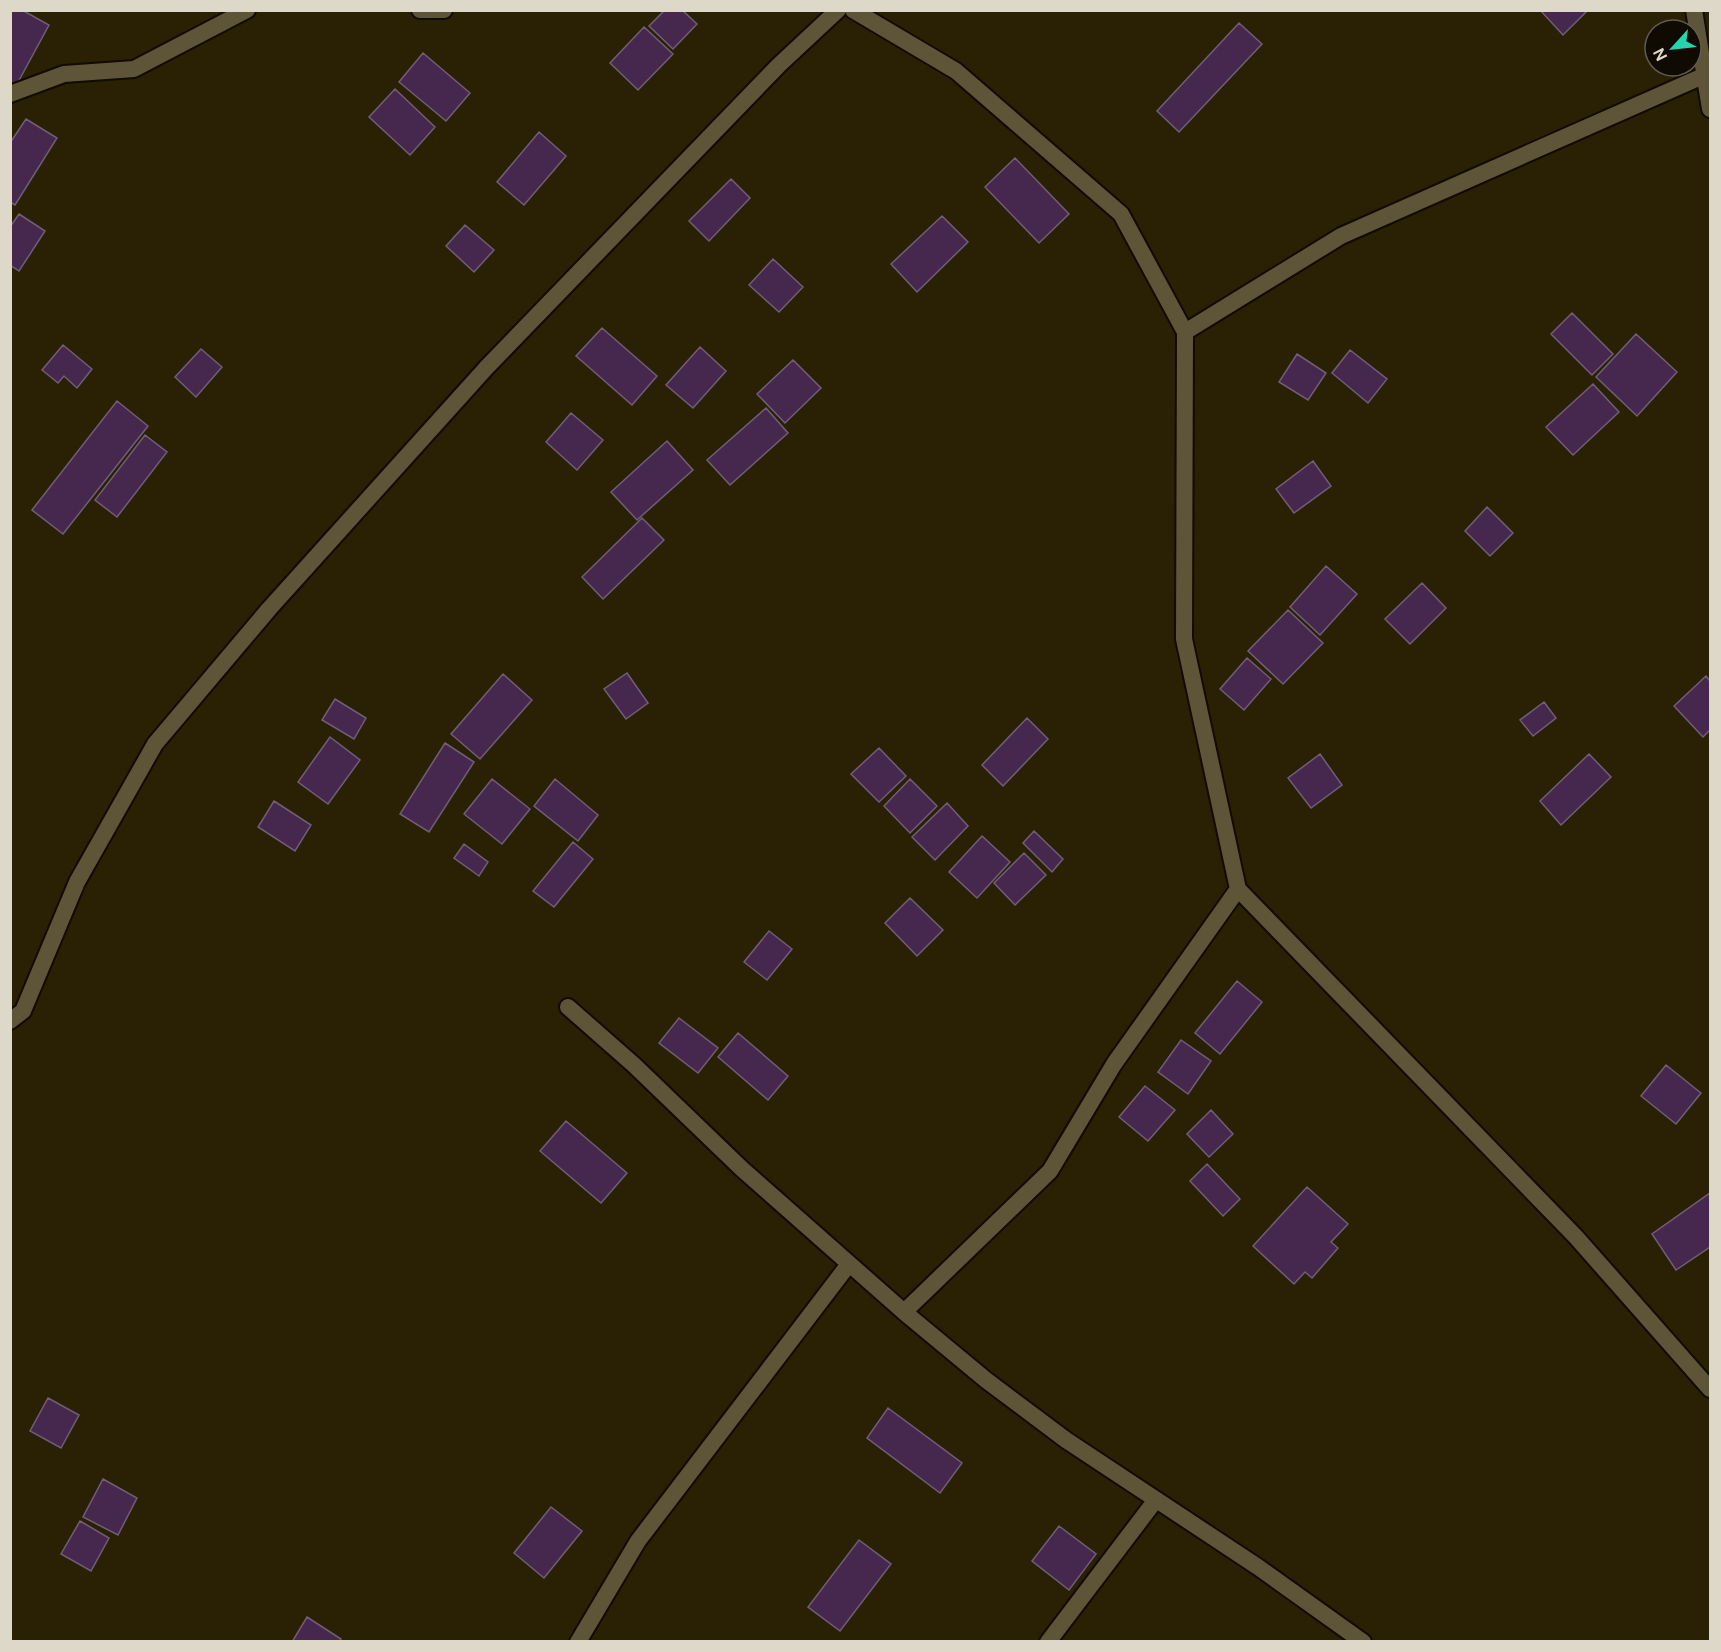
<svg xmlns="http://www.w3.org/2000/svg" width="1721" height="1652" font-family="'DM Sans',sans-serif">
	<style>
		.building { fill: #46284f; stroke: #705e77; stroke-width: 1.5 }
		.lines { fill: none; stroke-linecap: round; stroke-linejoin: round }
		.minor-casing { stroke: #130a00; stroke-width: 20 }
		.minor { stroke: #5e5437; stroke-width: 16 }
	</style>
	<rect width="100%" height="100%" fill="#2a2105"/>
	<path class="building" d="M10 10H22L49 25 10 97Z
		M665 10H682L697 24 673 49 649 26Z
		M1540 10H1588L1563 35Z
		M1239 23 1262 44 1179 132 1157 111Z
		M644 27 673 54 638 90 610 63Z
		M423 53 470 93 446 121 399 82Z
		M395 89 435 127 410 155 369 117Z
		M26 119 57 138 15 205 10 202V143Z
		M539 132 566 156 524 205 497 182Z
		M1015 158 1069 214 1039 243 985 187Z
		M731 179 750 198 709 241 689 221Z
		M19 214 45 231 19 271 10 265V227Z
		M942 216 968 242 917 292 891 264Z
		M465 225 494 250 474 272 446 246Z
		M773 259 803 287 779 312 749 285Z
		M1572 313 1613 354 1592 375 1551 334Z
		M602 328 657 376 632 405 576 356Z
		M1636 334 1677 372 1637 416 1596 377Z
		M63 345 92 369 77 388 64 376 58 383 42 370Z
		M700 347 726 371 693 408 666 385Z
		M201 349 222 367 196 397 175 377Z
		M1350 350 1387 379 1368 403 1332 373Z
		M1297 354 1326 373 1308 400 1279 382Z
		M793 360 821 388 785 423 757 394Z
		M1593 384 1619 412 1573 455 1546 427Z
		M117 401 148 426 63 534 32 510Z
		M766 408 788 433 730 485 707 460Z
		M571 413 603 440 577 470 546 442Z
		M145 435 167 452 117 517 95 500Z
		M667 441 693 470 637 520 611 492Z
		M1313 461 1331 486 1294 513 1276 489Z
		M1487 507 1513 533 1490 556 1465 531Z
		M642 518 664 540 603 599 582 577Z
		M1326 566 1357 594 1320 635 1290 607Z
		M1422 583 1446 608 1410 644 1385 619Z
		M1288 610 1323 643 1283 684 1248 651Z
		M1247 658 1271 679 1244 710 1220 689Z
		M627 673 648 703 626 719 604 689Z
		M503 674 532 700 480 759 451 734Z
		M1706 676 1710 681V730L1703 737 1674 706Z
		M335 699 366 718 354 739 322 720Z
		M1544 702 1556 718 1533 736 1520 720Z
		M1027 718 1048 739 1003 786 982 765Z
		M330 737 360 760 328 804 298 782Z
		M445 743 474 762 429 832 400 814Z
		M879 748 906 776 879 802 851 774Z
		M1320 754 1342 785 1311 808 1288 778Z
		M1589 754 1611 777 1561 825 1540 801Z
		M492 779 530 809 502 844 464 814Z
		M555 779 598 815 578 841 534 806Z
		M910 779 937 806 910 833 884 806Z
		M274 801 311 825 295 851 258 827Z
		M947 803 968 826 935 860 912 837Z
		M1034 831 1063 859 1052 872 1023 843Z
		M982 836 1010 862 977 898 949 872Z
		M573 842 593 859 554 907 533 891Z
		M464 844 488 862 479 876 454 858Z
		M1024 853 1046 875 1015 905 994 883Z
		M910 898 943 930 917 956 885 923Z
		M769 931 792 949 767 980 744 962Z
		M1237 981 1262 1002 1220 1054 1195 1033Z
		M679 1018 718 1048 698 1073 659 1043Z
		M738 1033 788 1076 768 1100 718 1057Z
		M1181 1040 1211 1061 1188 1094 1158 1072Z
		M1666 1065 1701 1093 1676 1124 1641 1096Z
		M1145 1086 1175 1110 1148 1141 1119 1117Z
		M1211 1110 1233 1134 1209 1157 1187 1134Z
		M566 1121 627 1173 601 1203 540 1151Z
		M1207 1164 1240 1199 1223 1216 1190 1181Z
		M1307 1187 1348 1224 1331 1242 1338 1248 1312 1278 1305 1272 1294 1284 1253 1246Z
		M1710 1193V1247L1676 1270 1652 1234Z
		M48 1398 79 1415 61 1448 30 1431Z
		M888 1408 962 1463 940 1493 867 1438Z
		M103 1479 137 1498 118 1535 83 1517Z
		M551 1507 582 1531 544 1578 514 1553Z
		M80 1521 109 1538 91 1571 61 1554Z
		M1059 1526 1096 1554 1069 1590 1032 1561Z
		M859 1540 891 1564 840 1631 808 1607Z
		M307 1617 341 1639 339 1642H292Z"/>
	<g class="lines">
		<defs>
			<path id="minor" d="M420 10H444
				M853 10 956 71 1121 214 1185 332 1184 639 1238 889 1114 1064 1050 1171 904 1312
				M1694 10 1710 109
				M10 94 64 74 134 69 247 10
				M1185 332 1341 236 1703 76
				M1238 889 1576 1237 1710 1389
				M568 1007 634 1065 742 1169 904 1312 986 1380 1066 1440 1258 1567 1363 1642
				M10 1021 23 1011 77 882 155 744 269 609 487 367 779 65 838 10
				M578 1642 638 1541 849 1264
				M1048 1642 1155 1501"/>
		</defs>
		<use href="#minor" class="minor-casing"/>
		<use href="#minor" class="minor"/>
	</g>
	<rect width="1721" height="1652" fill="none" stroke="#ddd8c7" stroke-width="24"/>
	<g transform="translate(1673 48) rotate(243)"><circle r="28" fill="#0f0b03" stroke="#615d51" stroke-width="1.5"/>
	<path d="M0-4.5L10 22L0 15L-10 22Z" fill="#26d5ae"/>
	<text y="-9" font-size="16" font-weight="bold" text-anchor="middle" fill="#ddd8c7">N</text>
	</g>
</svg>
